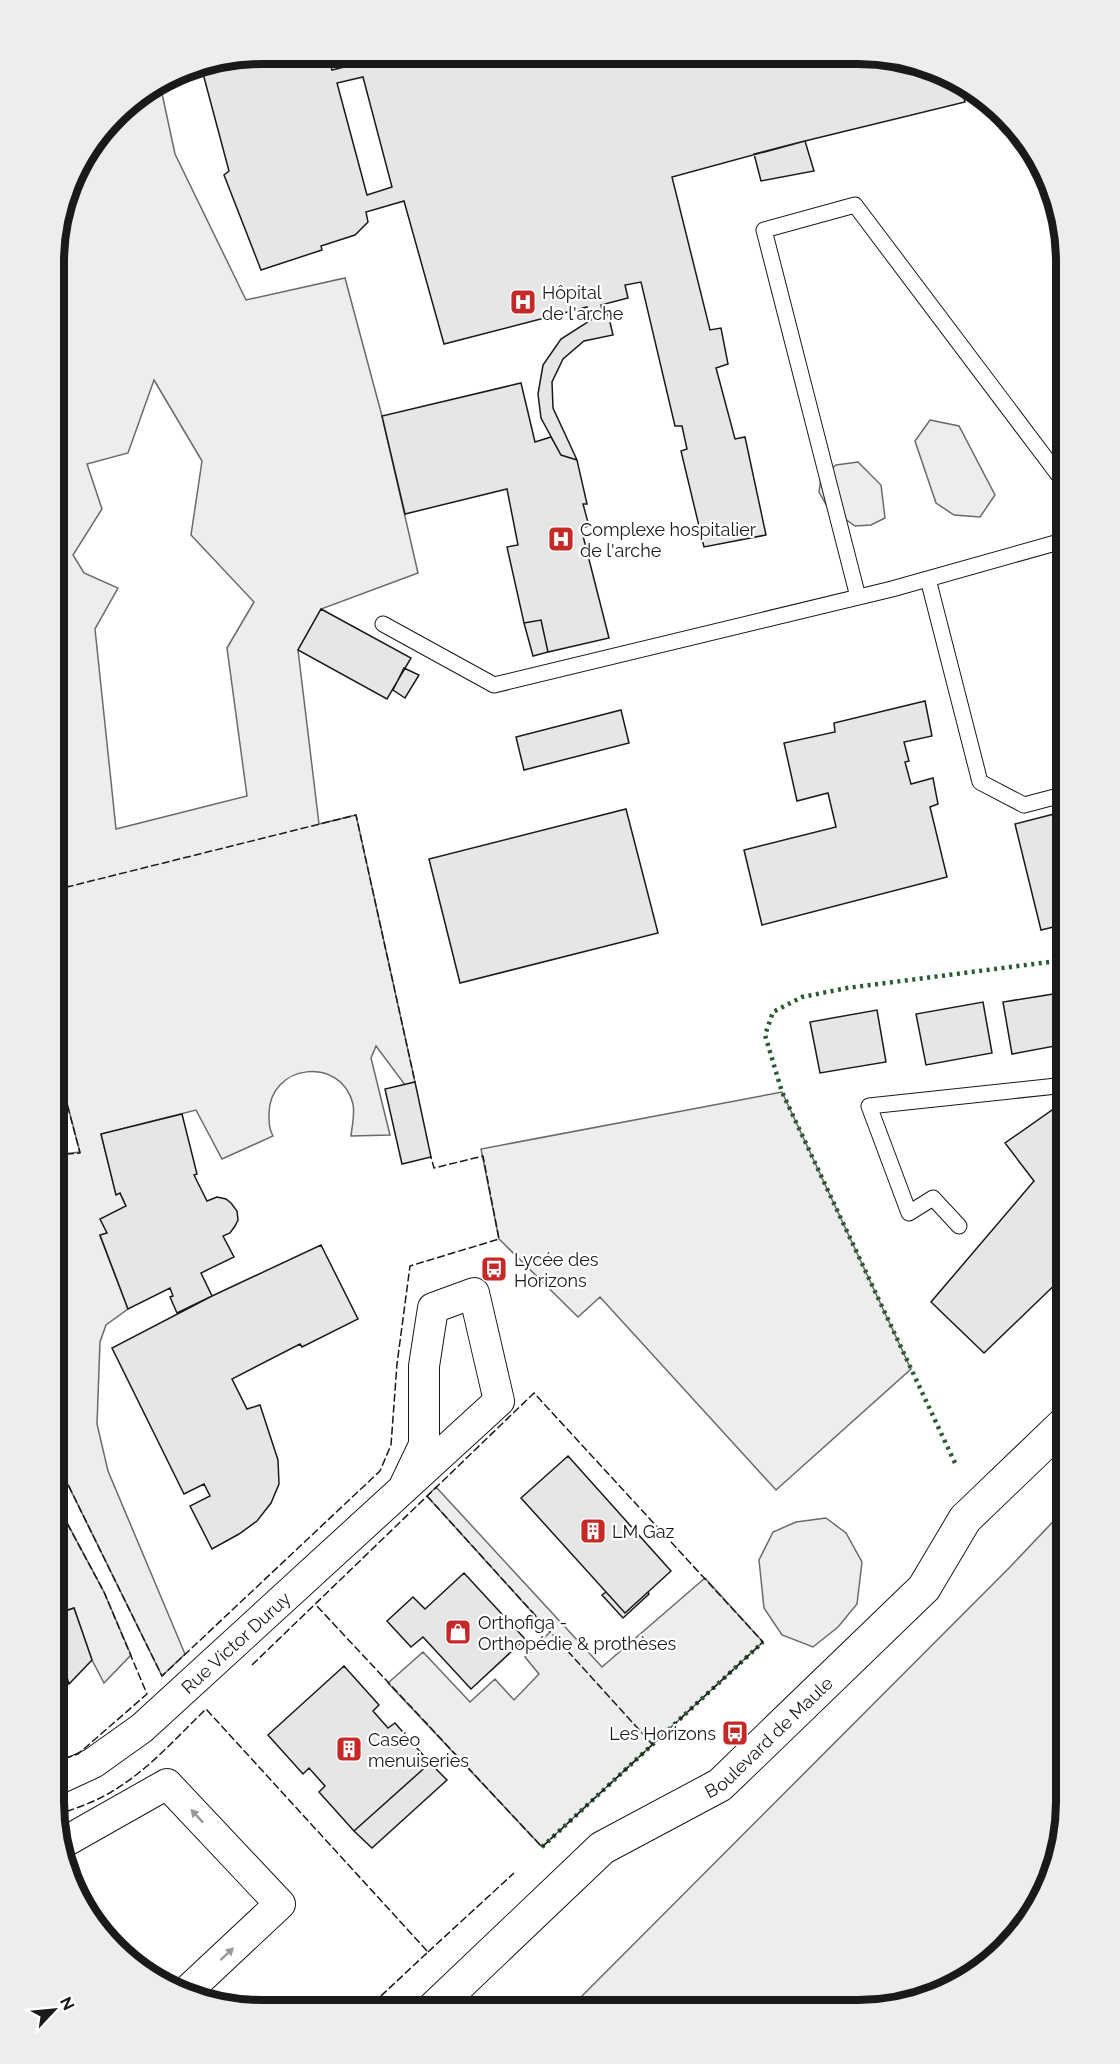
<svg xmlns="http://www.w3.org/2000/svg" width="1120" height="2064" font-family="Raleway,sans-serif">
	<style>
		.green { fill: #ededed; stroke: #6a6a6a; stroke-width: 1.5; fill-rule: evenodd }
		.building { fill: #e6e6e6; stroke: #1a1a1a; stroke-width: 1.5; fill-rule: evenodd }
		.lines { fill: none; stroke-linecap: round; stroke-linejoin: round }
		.service-casing { stroke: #1a1a1a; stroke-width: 17 }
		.minor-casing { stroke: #1a1a1a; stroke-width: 32 }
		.secondary-casing { stroke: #1a1a1a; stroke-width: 35 }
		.service { stroke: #fff; stroke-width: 15 }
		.minor { stroke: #fff; stroke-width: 30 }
		.secondary { stroke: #fff; stroke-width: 33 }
		.hedge { stroke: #2b5a34; stroke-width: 4.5; stroke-dasharray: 3 4.5; stroke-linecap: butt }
		.fence { stroke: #1a1a1a; stroke-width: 1.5; stroke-dasharray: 8 3; stroke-linecap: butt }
		.oneway { fill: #989898 }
		.labels { text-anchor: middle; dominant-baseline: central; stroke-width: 4.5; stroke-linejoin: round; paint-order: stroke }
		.poi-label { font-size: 18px; fill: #1a1a1a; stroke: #fff; text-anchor: start }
		.street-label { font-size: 18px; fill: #1a1a1a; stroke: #fff }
		.rim { fill: none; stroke: #1a1a1a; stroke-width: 8 }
	</style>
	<rect width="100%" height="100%" fill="#fff"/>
	<path class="green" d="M160 84 175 154 246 300 345 278 382 416 418 573 321 609 298 650 319 824 356 815 415 1082 405 1085 376 1046 371 1058 390 1135 351 1136C352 1126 355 1114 353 1104 341 1055 269 1064 269 1114 269 1122 269 1129 273 1136L222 1159 196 1110 101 1134 116 1194 120 1193 126 1206 107 1233 100 1236 128 1309 106 1325 100 1342 97 1424 108 1471 185 1654 162 1676 54 1456 55 1155 80 1152 55 1058 56 236 76 170 125 106ZM154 380 202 461 191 535 254 602 227 648 247 796 116 829 95 629 118 588 84 573 73 555 102 509 87 464 128 453Z
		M930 420 959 426 995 495 980 517 954 515 936 503 915 441Z
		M858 462 881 485 885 518 871 525 855 526 827 506 819 492 821 477 836 465Z
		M782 1092 911 1369 776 1490 600 1297 578 1317 499 1239 481 1149Z
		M54 1475 66 1501 63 1515 104 1592 131 1655 104 1683 92 1660 74 1608 54 1614Z
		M436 1487 602 1667 705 1578 763 1642 542 1847 388 1683 423 1652 470 1702 495 1679 514 1700 539 1674 525 1657 550 1632 427 1496Z
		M1066 1508V1815L1050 1881 1023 1928 984 1967 925 1999 857 2010 569 2009 1009 1568Z
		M826 1518 846 1533 862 1562 857 1604 838 1627 813 1647 782 1635 764 1608 759 1560 773 1532 796 1522Z"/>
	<path class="building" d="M263 54H328L332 70 376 59 375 55 898 58 962 89 965 102 805 141 672 177 710 330 721 328 728 364 716 368 735 439 745 437 766 535 704 547 681 451 687 449 682 426H675L641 282 625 285 628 298 601 305 603 315 608 314 613 335 584 341 563 359 552 382 553 408 577 460 561 455 541 418 538 394 543 365 561 339 591 320 587 307 444 344 404 201 366 212 368 222 355 235 321 246 322 250 261 270 224 175 229 171 201 66ZM363 77 392 187 367 195 337 83Z
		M805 141 814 171 761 181 754 154Z
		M521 383 535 442 551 437 561 455 577 460 587 504H583L589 526 581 528 609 638 548 652 541 620 524 623 507 547 518 545 507 489 405 514 382 416Z
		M321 609 411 658 387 699 298 650Z
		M541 620 548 652 533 656 524 623Z
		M404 668 419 675 405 698 393 690Z
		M925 701 932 736 904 742 909 761 905 762 911 784 933 778 938 804 930 807 947 877 762 925 744 850 836 827 828 793 797 801 784 743 835 732 834 723Z
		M621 710 629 743 524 770 516 737Z
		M626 809 658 933 460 983 429 859Z
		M1062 812 1066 824V924L1041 930 1015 824Z
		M1066 992V1044L1012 1054 1003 1002Z
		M983 1002 992 1053 926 1065 916 1014Z
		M877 1010 886 1062 820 1073 810 1022Z
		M415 1082 431 1157 402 1164 385 1089Z
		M1055 1108 1066 1118V1274L984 1353 931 1302 1034 1181 1005 1143Z
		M182 1114 197 1174 194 1175 207 1201 217 1197 226 1199 231 1203 237 1211 238 1220 235 1226 230 1233 223 1236 234 1257 201 1273 212 1296 177 1313 170 1297 173 1296 170 1288 128 1309 100 1235 107 1233 100 1219 126 1206 120 1193 116 1195 101 1134Z
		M321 1245 358 1319 302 1347 300 1344 232 1379 247 1409 260 1405 278 1460 279 1484 271 1503 257 1521 239 1534 212 1549 190 1506 210 1496 204 1484 184 1494 112 1348 212 1296Z
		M568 1456 671 1571 625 1613 521 1498Z
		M464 1573 525 1639 471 1689 423 1637 411 1647 387 1621 413 1597 425 1609Z
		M606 1592 625 1613 648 1592 649 1594 623 1618 602 1595Z
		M74 1608 92 1660 69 1684 65 1671 54 1674V1615Z
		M344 1666 379 1705 373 1711 388 1728 395 1723 430 1763 354 1831 319 1792 325 1786 309 1768 303 1774 268 1735Z
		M430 1763 447 1780 372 1848 354 1831Z"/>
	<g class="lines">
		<defs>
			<path id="service" d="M928 579 980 782 1024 805 1066 794
				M858 597 764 230 855 205 1066 485
				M383 624 494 685 892 589 1066 540
				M959 1226 933 1198 909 1213 869 1106 1066 1085"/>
			<g id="minor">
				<path id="s1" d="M54 1781 93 1763 142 1728 499 1401 474 1293 433 1308 424 1366V1445L403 1489"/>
				<path d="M61 1844 167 1784 280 1904 184 1994"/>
			</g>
			<g id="secondary">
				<path id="s2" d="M433 2009 602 1848 720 1785 924 1588 965 1519 1066 1422"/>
			</g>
		</defs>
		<use href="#service" class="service-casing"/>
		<use href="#minor" class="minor-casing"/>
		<use href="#secondary" class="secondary-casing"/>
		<use href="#service" class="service"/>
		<use href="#minor" class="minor"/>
		<use href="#secondary" class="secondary"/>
		<path class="hedge" d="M955 1463 782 1092 765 1035 773 1012 802 997 847 988 1057 961
			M542 1847 763 1642"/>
		<path class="fence" d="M55 890 356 815 415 1082
			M55 1155 80 1153 55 1058
			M54 1456 162 1676 380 1471 391 1445 397 1364 410 1266 499 1239 483 1156 434 1168 431 1157
			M427 1496 652 1744
			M252 1665 534 1393 763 1642 542 1847 315 1604
			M54 1762 78 1754 147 1694 104 1592 54 1499
			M56 1815C77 1808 98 1801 116 1789 150 1768 177 1737 206 1709L428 1952 367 2009
			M428 1952 514 1873"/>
	</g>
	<defs><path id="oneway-solid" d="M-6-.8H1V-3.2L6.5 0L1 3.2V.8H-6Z" transform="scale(1.5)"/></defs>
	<g class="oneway">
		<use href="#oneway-solid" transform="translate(197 1816) rotate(-133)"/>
		<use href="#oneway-solid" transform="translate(227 1954) rotate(-43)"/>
	</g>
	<defs>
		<symbol id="hospital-square" viewBox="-11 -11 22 22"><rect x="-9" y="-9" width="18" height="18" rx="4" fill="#c62828" stroke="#fff"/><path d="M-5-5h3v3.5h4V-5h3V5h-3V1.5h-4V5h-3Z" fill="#fff"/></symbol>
		<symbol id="bus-square" viewBox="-11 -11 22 22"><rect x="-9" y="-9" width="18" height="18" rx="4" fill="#c62828" stroke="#fff"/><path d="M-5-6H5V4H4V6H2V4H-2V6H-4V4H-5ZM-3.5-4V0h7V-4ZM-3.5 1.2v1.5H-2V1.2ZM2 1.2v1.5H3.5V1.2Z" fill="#fff"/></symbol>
		<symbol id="building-square" viewBox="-11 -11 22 22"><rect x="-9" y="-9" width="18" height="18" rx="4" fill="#c62828" stroke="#fff"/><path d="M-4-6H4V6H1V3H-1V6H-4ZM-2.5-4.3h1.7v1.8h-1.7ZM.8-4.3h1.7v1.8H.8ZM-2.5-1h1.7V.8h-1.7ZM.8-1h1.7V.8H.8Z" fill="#fff"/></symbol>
		<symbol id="shop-square" viewBox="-11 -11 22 22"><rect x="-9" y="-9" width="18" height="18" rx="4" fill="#c62828" stroke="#fff"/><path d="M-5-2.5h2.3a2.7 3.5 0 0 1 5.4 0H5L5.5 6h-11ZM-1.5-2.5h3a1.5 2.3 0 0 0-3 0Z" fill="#fff"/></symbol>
	</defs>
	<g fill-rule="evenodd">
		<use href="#hospital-square" x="508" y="287" width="30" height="30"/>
		<use href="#hospital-square" x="546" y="524" width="30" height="30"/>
		<use href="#bus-square" x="479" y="1254" width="30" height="30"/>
		<use href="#building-square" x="578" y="1516" width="30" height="30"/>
		<use href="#shop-square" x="443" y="1617" width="30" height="30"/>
		<use href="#bus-square" x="720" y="1718" width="30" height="30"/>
		<use href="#building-square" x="334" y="1734" width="30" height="30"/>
	</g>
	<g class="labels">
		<g class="poi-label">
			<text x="542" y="292">Hôpital<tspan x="542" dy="21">de l'arche</tspan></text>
			<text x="580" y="529">Complexe hospitalier<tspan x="580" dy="21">de l'arche</tspan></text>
			<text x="514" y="1259">Lycée des<tspan x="514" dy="21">Horizons</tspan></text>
			<text x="612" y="1531">LM Gaz</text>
			<text x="478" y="1622">Orthofiga -<tspan x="478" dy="21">Orthopédie &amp; prothèses</tspan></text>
			<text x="716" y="1733" text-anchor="end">Les Horizons</text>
			<text x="368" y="1739">Caséo<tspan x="368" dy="21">menuiseries</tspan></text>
		</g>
		<g class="street-label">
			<text stroke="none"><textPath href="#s1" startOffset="230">Rue Victor Duruy</textPath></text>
			<text stroke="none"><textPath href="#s2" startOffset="435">Boulevard de Maule</textPath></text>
		</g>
	</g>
	<path d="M0 0H1120V2064H0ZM262 64H858A198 198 0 0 1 1056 262V1802A198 198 0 0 1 858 2000H262A198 198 0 0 1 64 1802V262A198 198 0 0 1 262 64Z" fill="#ededed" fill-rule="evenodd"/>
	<path class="rim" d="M262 64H858A198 198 0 0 1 1056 262V1802A198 198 0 0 1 858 2000H262A198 198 0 0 1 64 1802V262A198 198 0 0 1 262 64Z"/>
	<g transform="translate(54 2010) rotate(64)" stroke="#ffffff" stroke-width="4.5" paint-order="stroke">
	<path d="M0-4.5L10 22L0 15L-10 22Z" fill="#1a1a1a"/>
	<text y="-9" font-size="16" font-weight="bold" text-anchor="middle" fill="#1a1a1a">N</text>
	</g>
</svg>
